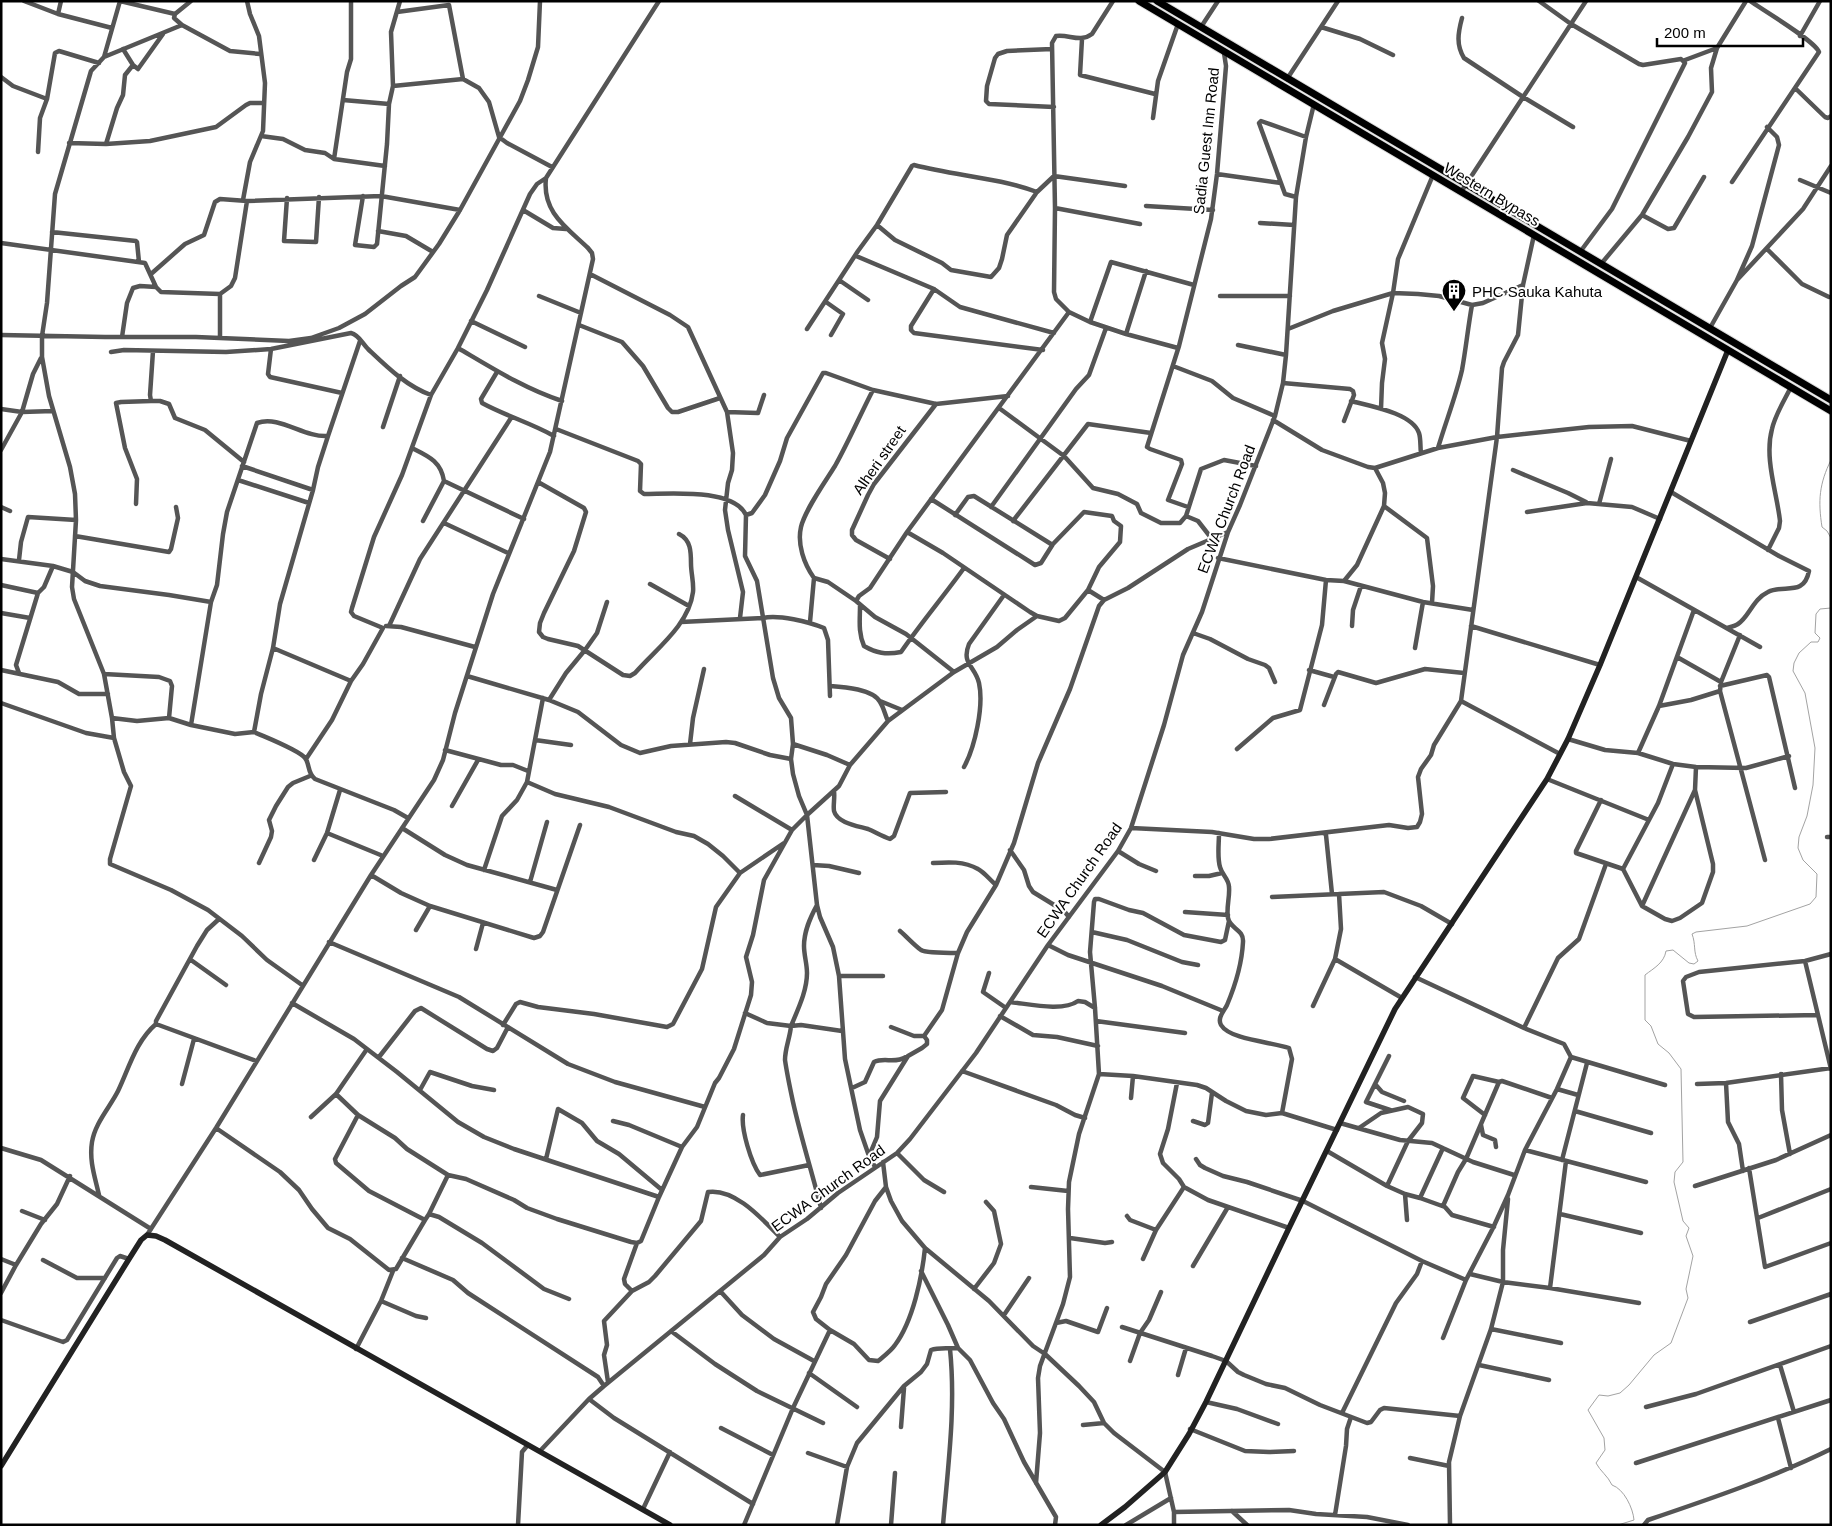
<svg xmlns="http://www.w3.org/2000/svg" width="1832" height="1526" font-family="Arial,sans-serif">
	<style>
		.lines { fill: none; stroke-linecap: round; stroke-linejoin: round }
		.stream { stroke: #a3a3a3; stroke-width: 1 }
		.primary-casing { stroke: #dbdbdb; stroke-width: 9 }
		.street { stroke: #555; stroke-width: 4.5 }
		.secondary { stroke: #222; stroke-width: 5.5 }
		.primary { stroke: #000; stroke-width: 7 }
		.labels { text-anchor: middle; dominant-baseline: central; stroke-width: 4; stroke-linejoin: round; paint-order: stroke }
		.street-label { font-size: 15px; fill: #000; stroke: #fff }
		.poi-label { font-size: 15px; fill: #000; stroke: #fff; text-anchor: start }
	</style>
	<rect width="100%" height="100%" fill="#fff"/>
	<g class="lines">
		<path class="stream" d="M1831 460C1819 484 1818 501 1822 527L1827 531 1831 538
			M1618 1525 1634 1520C1633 1508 1624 1489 1612 1485 1608 1476 1600 1471 1596 1463L1605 1450 1604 1438 1588 1410 1599 1395 1608 1396 1620 1393 1629 1385 1654 1355 1671 1343 1688 1298 1686 1289 1693 1256 1686 1236 1689 1228 1683 1221 1674 1182 1675 1172 1683 1162 1681 1069 1669 1053 1658 1044 1651 1026 1645 1020V975C1654 968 1664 963 1666 951L1673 950 1689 963 1694 964 1698 961C1693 952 1696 944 1692 934L1696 932 1747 926 1810 904 1816 897 1817 874 1803 860 1798 848 1799 837 1807 816 1813 785 1815 748 1805 693 1793 671 1794 663 1799 653 1811 642H1818L1820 638 1815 633 1816 614 1820 609 1831 608"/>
		<defs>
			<path id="primary" d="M1139 1 1831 411
				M1157 1 1831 400"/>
		</defs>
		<use href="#primary" class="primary-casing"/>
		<path class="street" d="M24 1 58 14 112 28
			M120 1 104 57 91 71 55 194 47 303 42 336V357L49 396 70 467 75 494 76 520 72 587 74 599 104 674 112 718 114 738 124 772 131 786 110 859V864L171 890 208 910 242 936 267 960 302 985
			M120 1 175 14
			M1113 1 1092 34C1080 43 1069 34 1056 36L1052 43 1055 208 1054 292 1056 299 1069 312 1090 322 1126 334 1178 348
			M1539 1 1571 24 1639 64 1643 65 1681 59 1685 63 1612 209 1580 252
			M397 12 449 5 463 79
			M58 14 61 1
			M175 14 174 18 182 25 230 51 260 54
			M175 14 191 1
			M1462 18C1458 33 1456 45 1464 58L1523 97 1573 127
			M1201 27 1218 1
			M1321 27 1360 39 1393 55
			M1800 36 1820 1
			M1082 39 1080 75 1155 94
			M123 49 133 65 138 69 163 34
			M1052 49 1007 51 998 54 995 58 987 86 986 101 989 104 1054 107
			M104 57 182 25
			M1685 60 1717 48
			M1 77 13 86 47 99
			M1287 79 1338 1
			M393 86 463 79 479 88 489 102 499 137 507 143 552 167
			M1795 88 1825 117 1828 118 1831 116
			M343 100 389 104
			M1153 118 1158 81 1178 24
			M1767 127 1777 137 1779 145 1752 246 1737 280 1803 209 1831 166
			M261 136 283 139 305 150 325 153 334 159 385 166
			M69 143 106 144 150 141 216 127 246 105 250 103H264
			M106 144 117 108 123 95 125 75 133 65
			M38 152 40 118 47 99 55 53 59 51 99 63
			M334 159 347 72 351 59V1
			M1217 174 1281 183
			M1800 180 1831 193
			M1732 182 1819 52C1815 41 1763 10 1750 1
			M1461 192 1586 1
			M363 196 355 245 374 247 377 244 387 144 389 104 393 86 391 32 400 1
			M1296 197 1285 194 1259 123 1261 121 1306 137
			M287 198 284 241 316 242 319 197
			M243 200 250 162 263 131 265 83 259 36 250 14 247 1
			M1146 206 1213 210
			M1055 208 1140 224
			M523 210 553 228 566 229
			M1642 215 1668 229 1674 228 1704 177
			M1260 223 1294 225
			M877 225 895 240 942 263 951 270 991 277 999 268 1002 259 1007 235 1037 192 1054 176 1125 186
			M378 231 406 236 433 252
			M52 232 136 241 137 242 139 262
			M1 243 145 263 156 287 161 292 220 294 231 286 235 278 247 201
			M1767 249 1802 284 1829 297
			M856 256 934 289 960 307 1054 333
			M1601 264 1642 215 1688 137 1712 92 1711 68 1717 48 1746 1
			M151 274 185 244 204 235 215 202 220 199 247 201 381 196 460 210
			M590 274 670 315 688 327 727 412 733 453 732 470 728 483 725 510 728 530 743 592 740 618
			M839 280 868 300
			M934 289 911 326V330L914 333 1043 350
			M539 296 581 313
			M1220 296H1290
			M826 302 843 314 831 335
			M471 321 525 347
			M1090 322 1111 262 1194 285
			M579 325 622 342 643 366 668 408 672 412H678L720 398
			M1710 328 1737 280
			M807 329 858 251 877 225 912 166 914 165C956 176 996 177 1037 192
			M1288 329 1333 311 1393 293 1418 294 1439 296 1472 305 1483 303 1523 285 1534 235
			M1126 334 1146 271
			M1 335 105 337H196L289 341 311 338 339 328 365 314 401 286 415 277 439 244 460 210 520 101 528 80 538 47 540 1
			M122 337 127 303 133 288 140 286 156 287
			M220 338V294
			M1238 345 1286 355
			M458 348C492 368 525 389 562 401
			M271 349 268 374 270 377 342 393
			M153 351 150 395 151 401H160L169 404 175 418 205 430 244 462
			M111 352 124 350 226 352 271 349 351 333C359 335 362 343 368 349 386 366 406 386 431 395
			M1173 366 1212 381 1233 398 1275 416
			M497 372 481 399 482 403C506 416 531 423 554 436
			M1283 383 1350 389 1353 391 1354 395 1344 421
			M1351 401C1370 406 1412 413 1419 433 1421 439 1420 447 1421 453
			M999 408 1064 456 1093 488 1118 494 1137 504 1141 513 1161 523H1180L1186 516 1201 469 1224 460 1256 466
			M1 409 22 412 53 411
			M1381 409 1382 383 1385 359 1382 343 1393 293 1398 259 1433 175
			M727 412 758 413 764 395
			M1273 420 1322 450 1368 467 1375 468 1438 448 1497 437 1589 427 1632 426 1691 441
			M383 427 400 376
			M556 429 638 461 641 464 640 491 644 494C670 494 733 488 746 515L745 556 757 581 773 678 779 698 791 718 793 744 791 759 793 774 799 796 807 815 817 905 820 917 833 947 839 976 845 1059 860 1130 869 1156 875 1167
			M412 448C428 456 441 461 444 481L524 519
			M1438 448C1446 421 1456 396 1462 370 1466 348 1468 327 1472 305
			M1 450 22 412 33 374 41 358
			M242 466 313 490
			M1513 470 1568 493 1586 502
			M238 480 309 503
			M538 482 584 508 586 512 574 551 544 613 540 623 539 632 543 637 548 639 578 646 623 675 630 676 635 673C656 649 689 625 693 592 694 583 691 573 691 564 691 552 691 540 679 534
			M1671 492 1779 556 1809 571C1804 597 1784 584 1768 592 1753 599 1749 617 1738 624 1735 626 1730 627 1727 628
			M136 504 137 479 125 448 116 403 121 402 151 401
			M1599 504 1611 459
			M1384 506 1427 538 1433 586 1432 603
			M1 507 10 511
			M991 507 1076 389 1089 375 1106 328
			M1188 507 1168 500 1182 464 1181 460 1150 449 1147 447 1179 346 1211 219 1217 174 1226 66 1224 53
			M1527 512 1587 503 1632 507 1660 519
			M746 515 752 513 765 495 780 461 787 438 823 373H826L873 390 936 404 1008 396
			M955 515 968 497 974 496 1051 544H1053
			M1186 516 1198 521 1212 539
			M423 521 444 481
			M1013 521 1088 424 1151 433
			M444 523 508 553
			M907 532 943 553 1030 612 1037 616 1059 621 1065 618 1088 590 1099 567 1120 542 1121 526 1114 521 1112 516 1084 512 1053 544 1041 563 1035 565 931 499
			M75 536 169 552 171 549 178 518 176 507
			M1768 550 1779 528 1780 521C1777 493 1764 458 1772 429 1775 415 1784 401 1791 387
			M1218 558 1326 580 1344 581 1423 602 1473 610
			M1 559 53 566 73 572 85 581 100 586 169 595 211 602 217 585 223 534 227 512 257 423C280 415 304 438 328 436L360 341
			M890 559 856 540 852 535V530L868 495 874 484 936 404
			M19 560 21 542 28 517 76 520
			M1636 577 1760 647
			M814 578 828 582 856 601
			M1344 581 1357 565 1384 506 1385 493 1383 483 1375 468
			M650 584 689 606
			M1 585 38 593 16 665 19 673
			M1088 590 1104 600
			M38 593 44 587 53 566
			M860 606C860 620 858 632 864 646 876 653 886 655 901 652 921 623 943 597 964 568
			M1 613 30 618
			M681 622 763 618C778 614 809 622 824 628L828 640 830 696
			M810 622 814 578C804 564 797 544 801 527 805 510 825 482 835 466 849 441 860 415 873 390
			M386 626 401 627 475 647
			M389 626 420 559 511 418
			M1352 626 1353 610 1361 586
			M1471 626 1600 665
			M1193 633 1210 639 1248 659 1265 665 1269 668 1275 682
			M273 648 351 681
			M1415 648 1423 602
			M1677 657 1721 682
			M1 670 58 682 79 694H108
			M1309 670 1334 677
			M954 672 906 634 875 617 856 601 859 596 870 588 907 532 1069 312
			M104 674 159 677 170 681 172 686 169 718
			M467 676 549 700 578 712 621 745 640 753 671 746 726 742 735 743 770 755 791 759
			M830 686C844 687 873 689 880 702 884 708 885 715 888 721
			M1720 686 1767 675 1769 677 1795 788
			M1720 691 1765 860
			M543 698 527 782 555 794 609 807 676 832 694 836 708 844 723 856 740 873
			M549 700 566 673 585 650 597 633 607 602
			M880 701 902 710
			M1461 701 1560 754
			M1 703 86 733 114 738
			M1324 705 1336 674 1338 672 1376 683 1425 669 1464 673
			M1659 706 1691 700 1720 691 1721 682 1740 635
			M112 718 137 721 169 718 191 725 235 734 254 732 261 694 273 648 280 604 313 490 318 467 328 436
			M191 725 211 602
			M254 732C265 737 299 750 305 758 310 764 307 773 315 779L394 810 408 818
			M1568 739 1605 750 1638 753 1673 764 1696 767 1746 768 1789 756
			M535 740 571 745
			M690 744 693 718 704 669
			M793 744 827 755 850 765
			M1237 749 1273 718 1300 710 1322 625 1326 580
			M445 750 501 765H513L528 771
			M1638 753 1659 706 1694 610
			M306 759 332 720 351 681 363 664 383 628 354 616 351 612 352 608 374 537 402 475 431 395 458 348 487 290 530 194 537 184 546 178
			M964 767C975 747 984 706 979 683 975 666 961 664 969 644L1004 595
			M1547 779 1649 820
			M834 791C835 798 833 805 834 811 837 823 858 826 868 829 875 832 882 836 890 839L894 836 910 793 946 792
			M735 796 792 830
			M1601 800 1576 851V853L1623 869 1642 906 1665 919 1672 921 1680 918 1702 903 1713 872V864L1695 790 1696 767
			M452 806 478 760
			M402 828 445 855 467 865 557 890
			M1131 828 1212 832 1254 839H1269L1389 825 1408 828 1417 827 1420 822 1422 814 1418 777 1421 769 1431 755 1434 745 1461 701 1497 437 1502 368 1504 362 1518 335 1523 285
			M327 833 383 856
			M1219 833C1219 844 1217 857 1220 867 1222 875 1229 879 1229 887 1230 897 1226 908 1228 918 1230 929 1244 929 1243 942 1242 962 1235 986 1227 1005 1224 1011 1217 1018 1221 1025 1230 1040 1273 1042 1289 1048L1292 1059 1282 1113
			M1324 833 1326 835 1332 894
			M1827 837H1831
			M1010 850 1024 870 1029 886 1033 892 1064 911 1069 917
			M1118 851 1139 864 1156 871
			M314 860 327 833 340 790
			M259 863 271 837 272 831 269 820 276 806 288 787 293 783 310 776
			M933 863C948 862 964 861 978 869 984 872 990 880 996 885
			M813 865 829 866 859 873
			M1623 869 1658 803 1673 764
			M484 870 502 816 517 800 527 782
			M371 875 401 893 430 906 534 938 540 936 543 932 580 825
			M1195 876H1209L1222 873
			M530 882 547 822
			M1272 897 1384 892 1421 906 1452 924
			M817 905C810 918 804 931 804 946 804 955 807 964 807 973 807 991 798 1009 791 1026L801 1025 842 1031
			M1642 906 1695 790
			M1185 912 1228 915
			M219 919 207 930 197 946 156 1021V1024L256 1061
			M416 930 430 906
			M900 931C907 937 914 945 921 950 926 953 950 953 958 953
			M1092 932 1127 940 1182 962 1198 965
			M329 942 459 997 568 1064 615 1082 705 1107
			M1048 945 1068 955 1162 986 1223 1011
			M476 949 483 923
			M1335 959 1402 998
			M191 960 226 985
			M1805 961 1831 1069
			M989 973 983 992 1006 1008
			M839 976H883
			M1415 977 1524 1028 1564 1044 1571 1057 1557 1089 1525 1150 1508 1195 1493 1228 1466 1280 1443 1338
			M1010 1002C1029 1004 1063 1012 1078 1001L1085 1002 1095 1008
			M292 1003 354 1039 397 1072 458 1122 484 1137 514 1149 659 1197 682 1147 697 1127 715 1083 719 1078 734 1049 751 995 752 982 746 957 753 935 764 880 792 830 807 815 839 786 850 765 888 721 954 672 997 647 1017 630 1037 616
			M1313 1006 1335 959 1341 929 1339 894
			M745 1013 767 1023 791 1026C790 1038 785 1048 785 1060 787 1074 790 1088 793 1102 801 1138 812 1172 821 1208
			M1818 1015 1694 1017 1688 1014 1683 981 1686 977 1699 972 1805 961 1831 954
			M1000 1016 1033 1035 1057 1037 1098 1046
			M1096 1021 1185 1033
			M503 1025 516 1004 520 1002 538 1007 594 1014 667 1027 673 1024 702 969 716 907 740 873 784 843
			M891 1027 914 1036H924L942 1010 958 953 967 932 996 885 1014 843 1038 763 1070 689 1099 606 1104 600 1128 588 1188 549 1228 532
			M1524 1028 1558 958 1579 939 1606 864
			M1389 1056 1366 1102 1390 1110
			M379 1057 415 1011 421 1008 487 1049 493 1051 497 1048 508 1027
			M1571 1057 1665 1085
			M962 1071 1056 1105 1075 1115 1085 1118
			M1099 1074 1133 1076 1197 1085 1206 1088 1226 1101 1246 1111 1266 1115 1282 1113 1337 1130
			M1781 1074 1782 1110 1790 1154
			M1177 1083 1168 1129 1160 1154 1163 1163 1179 1179 1184 1187 1208 1200 1289 1228
			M1726 1083 1728 1122 1739 1144 1743 1171
			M182 1084 194 1039
			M1375 1084 1382 1092 1404 1101
			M1697 1084 1726 1083 1831 1068
			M852 1088 865 1082 874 1062C884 1057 895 1064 906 1057
			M1557 1089 1578 1095
			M420 1090 430 1072 472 1086 494 1090
			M336 1094 358 1115 395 1138 407 1149 448 1175 466 1179 514 1200 527 1208 557 1219 631 1242 637 1243 641 1241 659 1197
			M1131 1098 1133 1076
			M1575 1111 1651 1133
			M358 1115 335 1159 336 1163 369 1191 425 1220 429 1214 448 1175
			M743 1115C741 1129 751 1163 760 1175L809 1165
			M1485 1115 1463 1098 1473 1076 1499 1082
			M311 1117 336 1094 367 1049
			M613 1121 629 1125 682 1147
			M1193 1121 1205 1125 1208 1123 1212 1093
			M1340 1123 1400 1140 1432 1143 1473 1162 1514 1175
			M1481 1125 1483 1135 1495 1140 1496 1147
			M216 1128 280 1172 299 1190 312 1209 328 1228 350 1239 389 1270 396 1269 425 1220
			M1359 1128 1381 1113 1408 1107 1423 1114 1422 1123 1408 1141 1387 1186
			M1 1148 41 1160 151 1229
			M1525 1150 1646 1182
			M1327 1151 1387 1186 1405 1194 1407 1220
			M897 1153 924 1180 944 1192
			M869 1156 877 1137 880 1101 908 1056 922 1048 927 1044V1040L924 1036
			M546 1159 558 1109 582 1123 597 1141 619 1154 662 1190
			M1196 1159 1200 1165 1205 1168 1223 1176 1247 1182 1303 1201 1422 1261 1466 1280
			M1562 1160 1587 1063
			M883 1162 886 1187 891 1201 902 1221 925 1248 989 1301 1033 1346 1045 1354 1079 1386 1094 1402 1104 1423 1114 1433 1165 1472 1174 1512V1525
			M1749 1168 1765 1267 1831 1243
			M1695 1186 1776 1160 1831 1135
			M1031 1187 1068 1191
			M1405 1194 1420 1198 1443 1148
			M99 1195C95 1177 89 1161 92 1142 95 1123 110 1107 118 1091 129 1068 136 1041 156 1024
			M1420 1198 1445 1207 1452 1215 1494 1227
			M1443 1206 1458 1172 1466 1159 1499 1082 1502 1081 1552 1098
			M22 1211 45 1220
			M429 1214 439 1217 482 1243 544 1289 569 1299
			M1560 1214 1641 1233
			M1127 1216 1130 1220 1156 1230
			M1758 1218 1831 1189
			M147 1235 216 1128 371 875 434 780 443 760 455 713 493 594 550 452 593 259 592 253 588 248C566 227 542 212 546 178L659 1
			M1070 1238 1105 1243 1112 1242
			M402 1258 453 1280 468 1293 598 1377 604 1386
			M1 1259 16 1265 41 1224 57 1204 70 1176
			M1143 1259 1156 1230 1184 1187
			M43 1260 77 1278H105
			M1193 1266 1228 1207
			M1470 1274 1503 1282 1550 1288 1639 1303
			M1550 1288 1566 1161
			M974 1289 994 1263 1001 1244 994 1211 986 1202
			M632 1291 625 1284 624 1279 637 1243
			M721 1292 742 1315 774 1339 814 1361
			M1 1293 16 1265
			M381 1301 416 1316 426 1318
			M1004 1315 1029 1278
			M1 1320 63 1342 67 1340 117 1258 120 1256 129 1259
			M1750 1322 1831 1294
			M1056 1323 1066 1321 1098 1332 1107 1308
			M1122 1327 1212 1356 1226 1361 1238 1372 1244 1375 1266 1384 1285 1388 1320 1405 1367 1423 1371 1422 1380 1410 1384 1408 1460 1416
			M1491 1329 1561 1343
			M830 1330 854 1344 869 1360 878 1361C884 1356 891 1351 895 1345 913 1321 922 1277 925 1248
			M671 1331 715 1364 757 1391 823 1423
			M958 1348 970 1360 993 1403 1004 1419 1024 1462 1056 1517 1055 1525
			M356 1349 381 1301 393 1271
			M1130 1361 1140 1333 1149 1320 1161 1292
			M1479 1365 1549 1380
			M1780 1365 1794 1412
			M809 1373 857 1407
			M1178 1375 1186 1348
			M608 1382 604 1355 607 1345 604 1321 632 1291 649 1282 655 1276 701 1221 708 1192C735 1188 762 1219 780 1237
			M589 1399 614 1418 753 1504
			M1206 1402 1237 1409 1278 1424
			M1646 1407 1696 1394 1831 1346
			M1342 1413 1396 1303 1417 1274 1422 1261
			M1778 1418 1791 1468
			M1083 1425 1104 1423
			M901 1427 904 1388
			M721 1428 773 1455
			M1190 1429 1245 1451 1269 1452 1294 1451
			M540 1451 589 1399 604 1386 764 1255 780 1237 807 1219 838 1193 897 1153 910 1139 976 1053 1048 945 1118 851 1131 828 1164 725 1183 655 1202 612 1228 532 1240 505 1275 416 1283 383 1286 355 1296 197 1306 137 1314 104
			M808 1453 847 1467
			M1410 1458 1449 1466
			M1636 1463 1831 1400
			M1036 1483 1040 1433 1038 1378 1040 1366 1063 1304 1070 1277 1068 1209 1069 1182 1079 1134 1099 1074 1095 1008 1090 952 1094 902 1095 899H1099L1129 910 1143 913 1184 935 1221 942 1225 940 1229 921
			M643 1509 670 1452
			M1232 1511 1247 1525
			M1174 1512 1289 1510 1316 1514 1367 1517 1408 1525
			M1335 1515 1346 1446 1347 1429 1351 1417
			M518 1525 522 1452 527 1446
			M744 1525 793 1408 830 1330 816 1319 813 1312 821 1297 826 1284 846 1255 875 1201 886 1187
			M837 1525 847 1467 857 1443 904 1386 921 1372 927 1364 931 1350C939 1347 949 1349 958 1348L948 1325 921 1271
			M891 1525 895 1473
			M943 1525C948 1466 956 1408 950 1349
			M1126 1525 1171 1498
			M1450 1525 1449 1462 1460 1416 1491 1329 1503 1282V1250L1508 1199
			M1644 1525 1648 1520C1710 1499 1772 1478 1831 1449"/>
		<path class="secondary" d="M1 1466 129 1259 141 1240 147 1235 156 1236 165 1240 670 1525
			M1101 1525 1125 1507 1165 1472 1189 1434 1206 1402 1289 1228 1395 1009 1547 779 1568 739 1600 665 1728 350"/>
		<use href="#primary" class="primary"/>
	</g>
	<defs>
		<symbol id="building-pin" viewBox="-11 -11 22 30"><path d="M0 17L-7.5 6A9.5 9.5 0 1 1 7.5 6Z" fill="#000" stroke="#fff"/><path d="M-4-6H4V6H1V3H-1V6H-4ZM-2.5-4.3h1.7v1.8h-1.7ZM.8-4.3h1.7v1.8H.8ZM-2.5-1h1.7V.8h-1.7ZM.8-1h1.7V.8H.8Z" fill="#fff"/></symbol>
	</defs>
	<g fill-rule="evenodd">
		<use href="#building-pin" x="1440" y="277" width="28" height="38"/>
	</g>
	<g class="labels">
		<g class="street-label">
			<text transform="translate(1206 141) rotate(-84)">Sadia Guest Inn Road</text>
			<text transform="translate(1492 194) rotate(31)">Western Bypass</text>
			<text transform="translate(879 460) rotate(-55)">Alheri street</text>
			<text transform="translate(1226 509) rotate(-69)">ECWA Church Road</text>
			<text transform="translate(1079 880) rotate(-55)">ECWA Church Road</text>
			<text transform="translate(828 1188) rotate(-36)">ECWA Church Road</text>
		</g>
		<g class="poi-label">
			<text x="1472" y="291">PHC Sauka Kahuta</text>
		</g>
	</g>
	<rect width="1832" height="1526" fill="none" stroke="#000000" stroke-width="5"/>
	<path d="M1657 38v8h146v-8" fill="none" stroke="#000000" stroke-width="2.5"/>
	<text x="1664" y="38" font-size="15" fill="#000000" stroke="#ffffff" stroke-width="4" paint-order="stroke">200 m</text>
</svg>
